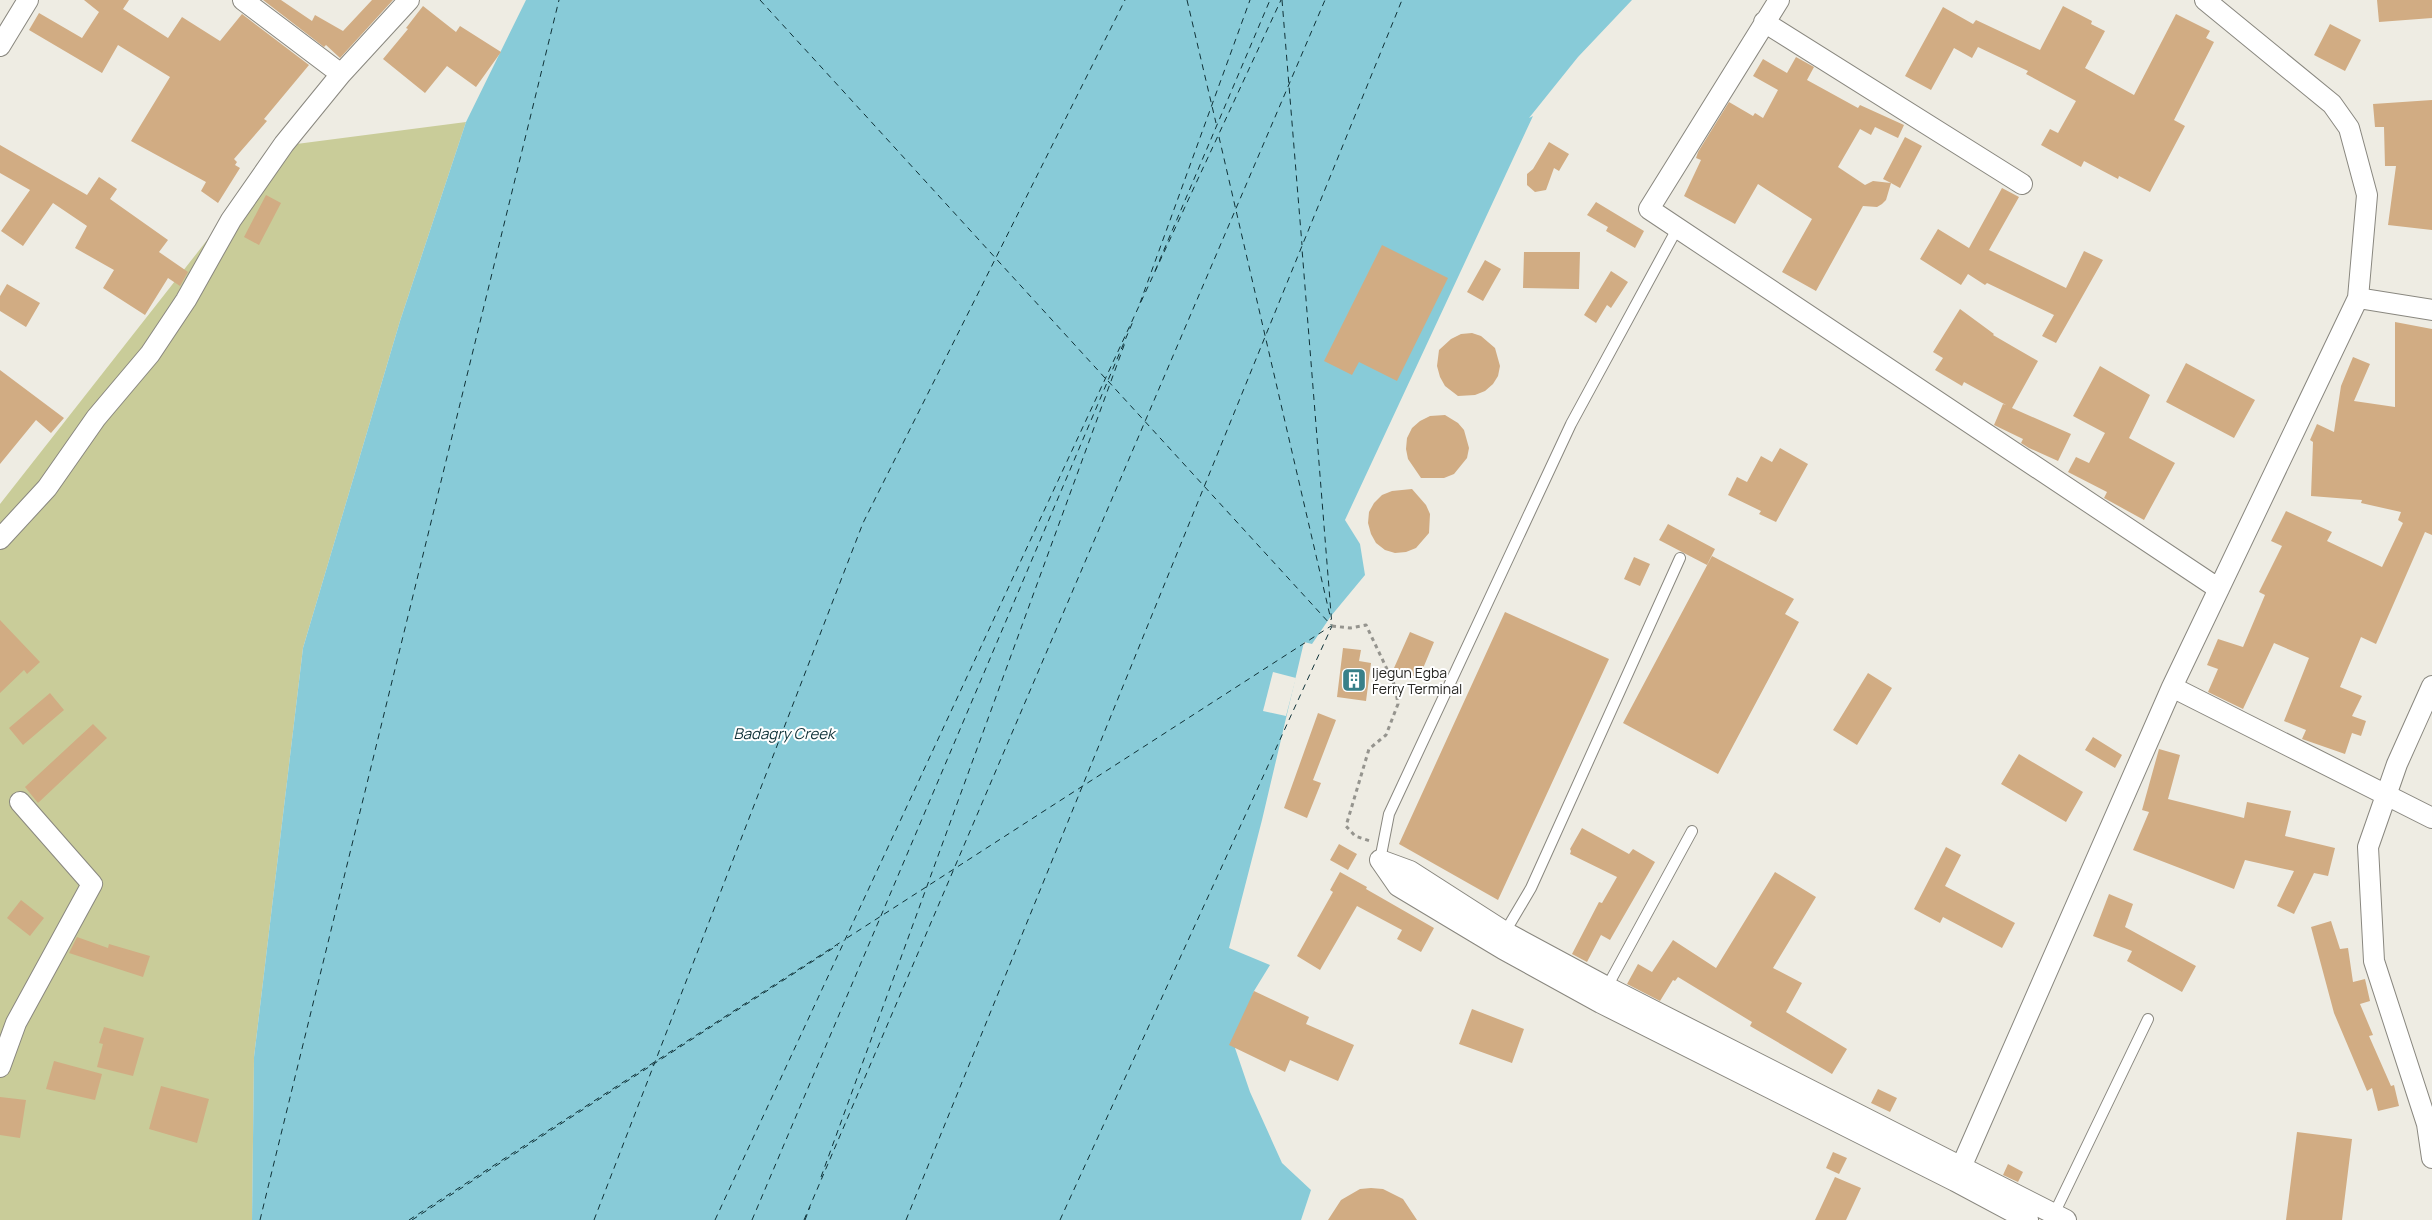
<svg xmlns="http://www.w3.org/2000/svg" width="2432" height="1220" font-family="Manrope,sans-serif">
	<style>
		.green { fill: #c9cc99 }
		.water { fill: #88cbd8 }
		.pier { fill: #eeece3 }
		.lines { fill: none; stroke-linecap: round; stroke-linejoin: round }
		.ferry { stroke: #103238; stroke-width: 1; stroke-dasharray: 6 5; stroke-linecap: butt }
		.building { fill: #d1ac83 }
		.service-casing { stroke: #89877f; stroke-width: 12 }
		.minor-casing { stroke: #89877f; stroke-width: 22 }
		.path { stroke: #95948e; stroke-width: 3; stroke-dasharray: 4 4; stroke-linecap: butt }
		.service { stroke: #fff; stroke-width: 10 }
		.minor { stroke: #fff; stroke-width: 20 }
		.labels { text-anchor: middle; dominant-baseline: central; stroke-width: 4; stroke-linejoin: round; paint-order: stroke }
		.poi-label { font-size: 14px; fill: #262522; stroke: #fff; text-anchor: start }
		.water-label { font-size: 15px; font-style: italic; fill: #103238; stroke: #fff }
	</style>
	<rect width="100%" height="100%" fill="#eeece3"/>
	<path class="green" d="M466 122 400 321 303 648 254 1057 252 1220H0V504L281 146Z"/>
	<path class="water" d="M526 0H1632L1578 57 1529 118 1533 116 1345 520 1360 544 1365 575 1331 616 1312 644 1304 642 1262 820 1229 948 1270 965 1254 991 1235 1048 1250 1092 1282 1163 1311 1190 1301 1220H252L254 1057 303 648 400 321 466 122Z"/>
	<path class="pier" d="M1273 672 1296 678 1286 716 1263 711Z"/>
	<g class="lines">
		<path class="ferry" d="M760 0 1105 378
			M1187 0 1216 123
			M1282 0 1302 245
			M1219 137 1331 620
			M1155 271 1270 0
			M1140 303 1250 0
			M1108 381 1331 625
			M847 938 1331 626
			M821 1177 1126 340
			M260 1220 559 0
			M409 1220 844 940
			M412 1220 838 945
			M594 1220 863 523 1125 0
			M715 1220 1281 0
			M752 1220 1134 319
			M804 1220 1325 0
			M805 1220 810 1207
			M906 1220 1402 0
			M1060 1220 1332 626 1302 249"/>
	</g>
	<path class="building" d="M84 0H129L123 9 168 38 182 17 220 41 242 14 309 65 264 119 267 121 234 159 237 162 235 165 240 168 218 203 201 191 206 182 131 141 170 77 118 45 102 73 29 30 39 13 82 38 99 12Z
		M263 0H281L312 21 315 15 343 31 372 0H393L340 58 326 45 324 47Z
		M2377 0H2432V18L2379 22Z
		M423 6 456 32 460 26 501 52 476 87 447 66 425 93 383 59 408 29 406 28Z
		M2063 6 2092 21 2091 24 2105 31 2085 68 2134 95 2176 14 2210 31 2206 38 2214 42 2174 120 2185 126 2150 192 2119 176 2118 179 2084 161 2081 167 2041 145 2050 129 2058 133 2076 101 2026 74 2028 71 1978 47 1972 58 1954 48 1931 90 1905 76 1943 7 1973 24 1976 20 2040 50Z
		M2330 24 2361 40 2345 71 2314 55Z
		M1796 57 1814 67 1807 80 1858 108 1860 105 1904 125 1898 138 1875 127 1871 135 1860 129 1838 167 1865 185 1873 181 1891 183 1883 179 1905 137 1922 146 1900 188 1891 183 1886 200 1882 204 1877 207 1863 206 1816 291 1782 272 1812 219 1758 184 1735 224 1684 196 1701 160 1696 158 1698 152 1729 102 1753 116 1755 113 1763 118 1778 90 1753 76 1763 59 1787 73Z
		M2432 100V230L2388 225 2396 166H2385L2384 127H2375L2373 104Z
		M1549 142 1569 154 1559 171 1554 168 1546 190 1535 192 1527 185V174L1533 169Z
		M0 145 87 195 99 177 117 189 110 199 168 240 159 252 188 272 180 286 168 278 145 315 103 288 114 270 75 248 87 226 53 203 23 246 1 231 30 190 0 173Z
		M2002 188 2019 197 1989 250 2066 288 2084 251 2103 260 2056 343 2042 336 2054 315 1987 283 1985 285 1968 274 1961 285 1920 259 1938 229 1969 248Z
		M266 195 281 203 259 245 244 237Z
		M1596 202 1644 231 1635 248 1606 231 1608 227 1587 215Z
		M1382 245 1448 278 1397 381 1359 362 1352 375 1324 361Z
		M1524 252H1580L1579 289 1523 288Z
		M1485 260 1501 269 1483 301 1467 292Z
		M1611 271 1628 282 1611 308 1607 305 1596 323 1584 315Z
		M7 284 40 303 26 327 0 311V296Z
		M1960 309 1994 334 1993 335 2038 361 2012 408 2071 434 2058 461 2029 448 2021 443 2023 439 1994 425 2003 404 2006 405 1964 382 1962 386 1935 370 1943 358 1933 352Z
		M2395 322 2432 329V535L2425 532 2376 644 2361 637 2340 687 2362 696 2352 716 2366 721 2361 736 2352 733 2345 754 2302 739 2306 730 2284 721 2309 658 2274 643 2243 709 2208 692 2218 669 2207 665 2218 639 2243 647 2265 595 2259 592 2282 546 2271 541 2286 511 2332 532 2327 541 2382 567 2403 523 2398 520 2401 512 2361 503 2362 500 2311 496 2313 442 2310 440 2317 424 2334 432 2341 386 2353 357 2370 364 2354 401 2395 407Z
		M1472 333 1481 336 1495 348 1500 366 1498 376 1493 384 1485 391 1475 395 1458 396 1445 386 1440 377 1437 366 1439 350 1451 339 1461 334Z
		M2186 363 2255 400 2234 438 2166 402Z
		M2100 366 2150 395 2129 438 2175 463 2144 520 2104 498 2107 492 2068 472 2076 457 2089 463 2105 433 2073 416Z
		M0 370 64 418 51 433 36 420 0 464Z
		M1445 415 1458 423 1464 430 1469 448 1467 458 1454 474 1444 478H1421L1408 459 1406 449 1407 438 1412 428 1420 421 1430 416Z
		M1780 448 1808 464 1776 522 1759 514 1761 511 1728 495 1737 477 1747 482 1761 456 1772 462Z
		M1412 489 1426 505 1430 514 1429 533 1416 548 1406 552 1395 553 1385 550 1376 543 1371 534 1368 523 1369 512 1374 503 1382 495 1392 491Z
		M1668 524 1715 549 1707 565 1659 540Z
		M1712 556 1794 599 1785 614 1799 622 1718 774 1623 723Z
		M1634 557 1650 564 1640 586 1624 579Z
		M1505 612 1609 659 1498 900 1399 844Z
		M0 620 40 662 27 674 24 670 0 693Z
		M1410 632 1434 642 1419 678 1394 668Z
		M1343 648 1361 650 1359 661 1371 663 1366 701 1337 697Z
		M1868 673 1892 688 1857 745 1833 730Z
		M50 693 64 710 23 745 9 728Z
		M1318 713 1336 720 1313 780 1321 783 1307 818 1284 808Z
		M93 724 107 738 38 803 25 787Z
		M2093 737 2122 755 2115 768 2085 750Z
		M2159 749 2180 755 2168 799 2244 818 2247 802 2291 811 2285 836 2335 848 2328 876 2314 873 2294 914 2277 906 2294 871 2245 860 2234 889 2133 850 2149 812 2142 810Z
		M2019 754 2083 792 2066 822 2001 784Z
		M1582 828 1629 854 1633 849 1655 862 1610 940 1601 935 1587 962 1572 954 1599 902 1602 903 1617 877 1570 854 1571 851 1570 849Z
		M1339 844 1357 854 1348 870 1330 860Z
		M1946 847 1961 855 1945 886 2015 923 2002 948 1943 917 1940 923 1914 909Z
		M1340 872 1367 887 1366 889 1434 928 1421 952 1397 939 1402 930 1357 906 1320 970 1297 956 1333 892 1330 890Z
		M1775 872 1816 897 1773 968 1802 983 1786 1012 1847 1049 1832 1074 1750 1026 1752 1022 1678 977 1675 981 1673 980 1660 1001 1627 984 1638 964 1652 972 1673 940 1716 968Z
		M2109 894 2133 904 2125 927 2196 966 2182 992 2127 961 2132 951 2093 936Z
		M21 900 44 918 30 936 7 918Z
		M2331 921 2340 949 2348 948 2353 982 2365 979 2370 1001 2360 1004 2373 1035 2369 1036 2391 1086 2394 1085 2399 1106 2378 1111 2372 1088 2367 1091 2334 1013 2311 927Z
		M77 937 108 948 109 944 150 956 143 977 69 953Z
		M1254 991 1309 1017 1306 1024 1354 1045 1338 1081 1290 1060 1285 1072 1229 1045Z
		M1472 1009 1524 1029 1512 1063 1459 1044Z
		M104 1027 144 1038 133 1076 97 1067 103 1044 99 1043Z
		M54 1061 102 1074 95 1100 46 1089Z
		M161 1086 209 1099 197 1143 149 1129Z
		M1878 1089 1897 1098 1890 1112 1871 1103Z
		M0 1097 26 1100 20 1138 0 1135Z
		M2297 1132 2352 1139 2342 1220H2286Z
		M1833 1152 1847 1158 1839 1174 1826 1168Z
		M2008 1164 2023 1172 2018 1182 2003 1175Z
		M1835 1177 1861 1188 1846 1220H1815Z
		M1371 1188 1383 1189 1403 1199 1417 1220H1328L1341 1200 1360 1189Z"/>
	<g class="lines">
		<defs>
			<path id="service" d="M1380 860 1389 814 1571 424 1678 227
				M1505 932 1531 888 1680 558
				M1607 987 1692 831
				M2054 1214 2148 1019"/>
			<path id="minor" d="M243 0 341 74
				M1779 0 1649 209 2219 589
				M1764 22 2022 184
				M0 46 28 0
				M2358 298 2432 310
				M0 539 47 488 96 418 150 354 186 300 231 220 284 144 341 74 409 0
				M2432 686 2397 764 2368 847 2374 961 2427 1124 2432 1158
				M2172 687 2432 818
				M1380 860 1410 871 1505 932 1607 987 2066 1220
				M1380 860 1398 886 1503 949 1601 1003 1955 1181 2028 1220
				M0 1067 16 1023 92 884 20 802
				M1955 1181 2172 687 2358 298 2367 195 2349 128 2332 104 2205 0"/>
		</defs>
		<use href="#service" class="service-casing"/>
		<use href="#minor" class="minor-casing"/>
		<path class="path" d="M1332 626 1350 628 1366 625 1395 686 1398 704 1386 735 1369 749 1346 826 1355 836 1370 841"/>
		<use href="#service" class="service"/>
		<use href="#minor" class="minor"/>
	</g>
	<defs>
		<symbol id="building-square" viewBox="-11 -11 22 22"><rect x="-9" y="-9" width="18" height="18" rx="4" fill="#398089" stroke="#fff"/><path d="M-4-6H4V6H1V3H-1V6H-4ZM-2.5-4.3h1.7v1.8h-1.7ZM.8-4.3h1.7v1.8H.8ZM-2.5-1h1.7V.8h-1.7ZM.8-1h1.7V.8H.8Z" fill="#fff"/></symbol>
	</defs>
	<g fill-rule="evenodd">
		<use href="#building-square" x="1340" y="666" width="28" height="28"/>
	</g>
	<g class="labels">
		<g class="poi-label">
			<text x="1372" y="672">Ijegun Egba<tspan x="1372" dy="16">Ferry Terminal</tspan></text>
		</g>
		<g class="water-label">
			<text x="784" y="733">Badagry Creek</text>
		</g>
	</g>
</svg>
